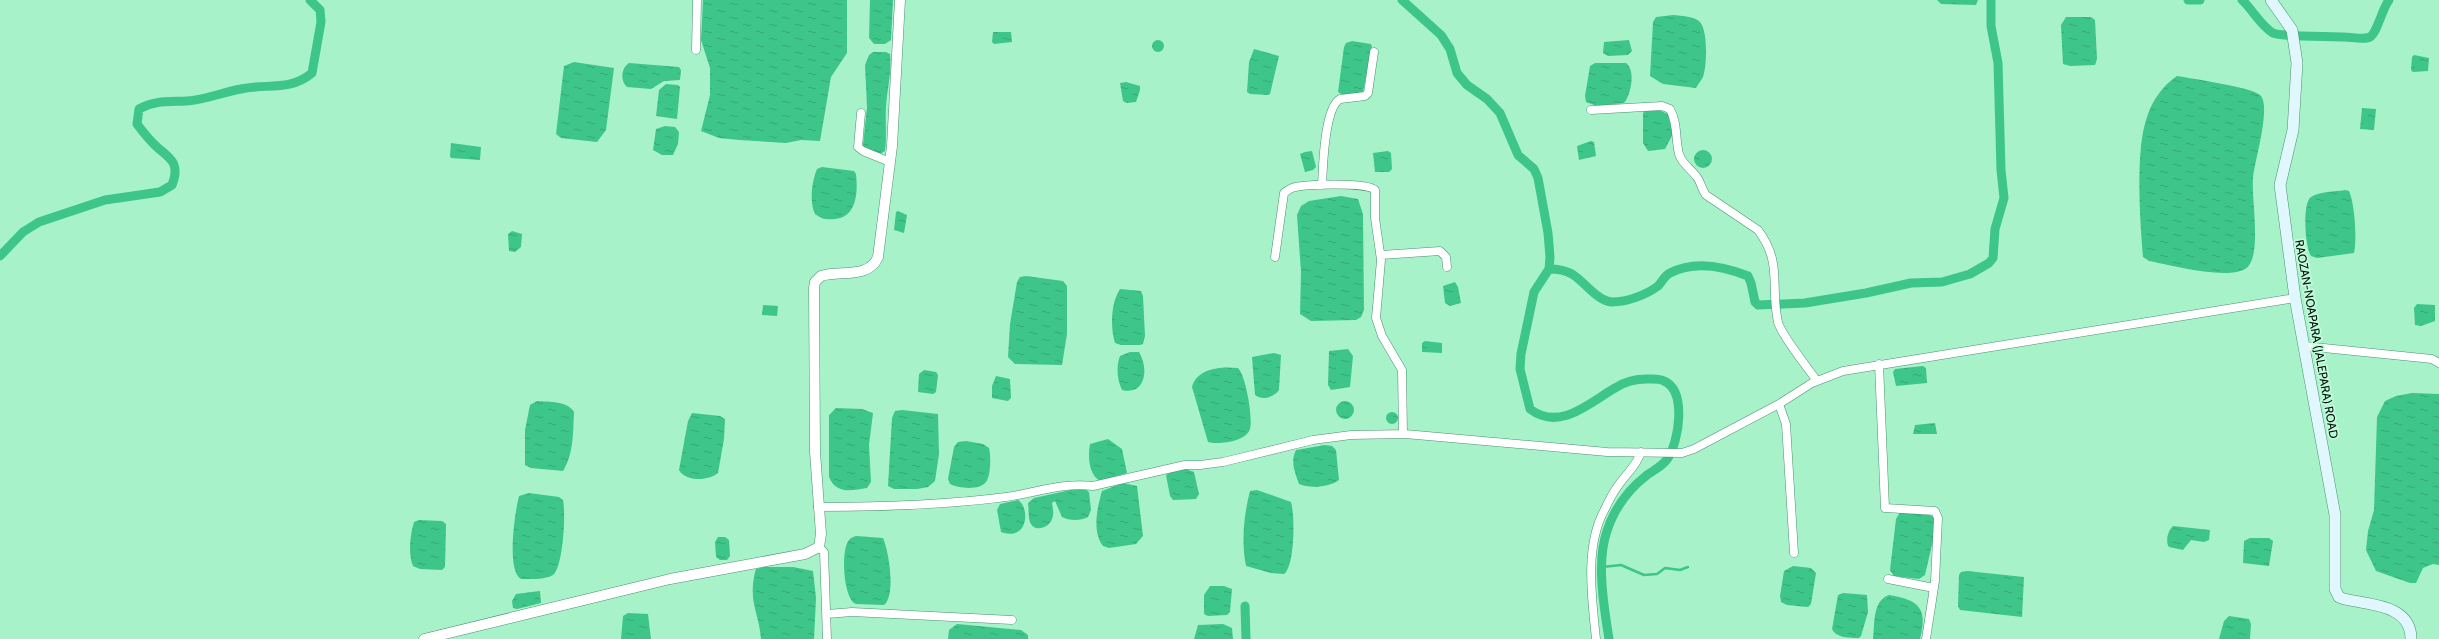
<svg xmlns="http://www.w3.org/2000/svg" width="2439" height="639" font-family="Cabin,sans-serif">
	<style>
		.water { fill: url(#water-ripples) }
		.lines { fill: none; stroke-linecap: round; stroke-linejoin: round }
		.stream { stroke: #3dc58a; stroke-width: 2.5 }
		.canal { stroke: #3dc58a; stroke-width: 9 }
		.minor-casing { stroke: #49926e; stroke-width: 9 }
		.tertiary-casing { stroke: #49926e; stroke-width: 11 }
		.secondary-casing { stroke: #49926e; stroke-width: 12 }
		.minor { stroke: #fff; stroke-width: 8 }
		.tertiary { stroke: #fff; stroke-width: 10 }
		.secondary { stroke: #e1f7fe; stroke-width: 11 }
		.labels { text-anchor: middle; dominant-baseline: central; stroke-width: 3.5; stroke-linejoin: round; paint-order: stroke }
		.street-label { font-size: 12px; fill: #001006; stroke: #c1fcdc }
	</style>
	<defs>
		<pattern id="water-ripples" width="26" height="14" patternUnits="userSpaceOnUse"><rect width="26" height="14" fill="#3dc58a"/><path d="M2 4q2-2 4 0t4 0M15 11q2-2 4 0t4 0" fill="none" stroke="#34a876"/></pattern>
	</defs>
	<rect width="100%" height="100%" fill="#a8f2ca"/>
	<path class="water" d="M703 0H847V53L831 77 820 141 801 140 786 143 739 140 719 138 701 131 710 95V68L701 40Z
		M870 0H893L891 40 885 44H874L869 38Z
		M1937 0H1978L1976 5 1941 4Z
		M1673 15C1682 16 1694 16 1700 22 1708 31 1707 66 1703 77 1701 81 1698 84 1696 88L1663 84 1650 76 1653 22 1656 17Z
		M2066 17H2091L2095 20 2097 59 2095 65 2070 66 2063 64 2061 25Z
		M993 32H1011L1012 42 994 44 992 42Z
		M1629 40 1632 51 1628 55 1608 56 1603 53 1604 42Z
		M1152 46a6 6 0 1 1 12 0a6 6 0 1 1-12 0Z
		M1352 41 1371 44 1372 47 1363 92C1355 95 1345 97 1338 92L1344 47 1346 43Z
		M1254 49 1279 56 1270 94 1268 95 1250 94 1247 92 1249 62Z
		M873 52H886L890 54C892 72 887 90 886 107 885 122 887 136 885 151L880 154 864 148 863 145 867 107 865 65 869 55Z
		M2414 55 2429 58 2428 71 2413 72 2411 70 2412 57Z
		M574 62 614 68 606 130 597 142 561 138 556 134 564 66Z
		M629 63 679 67 681 70 680 80 664 81 651 89 627 87C620 81 621 68 629 63Z
		M1595 63H1626C1636 70 1631 95 1624 103L1597 106 1586 102 1585 96 1590 66Z
		M2177 76C2193 79 2251 87 2260 95 2272 105 2254 163 2253 178 2251 199 2263 259 2245 269 2227 280 2169 265 2149 261L2143 257C2140 221 2135 150 2147 117 2152 101 2163 85 2177 76Z
		M1126 82 1140 86V90L1136 102 1127 103 1123 101 1120 83Z
		M666 84 678 85 680 87 677 119 656 116 659 90Z
		M2362 108 2376 109 2374 130 2360 129Z
		M1656 109 1668 114 1673 134 1665 149 1648 151 1643 143V114L1644 111Z
		M665 126 675 127 679 132 678 144 673 155H662L653 150 656 129Z
		M1591 141 1594 142 1596 156 1579 160 1577 146Z
		M451 143 481 147 480 160 451 158 450 156Z
		M1694 159a9 9 0 1 1 18 0a9 9 0 1 1-18 0Z
		M1388 151 1391 153 1392 169 1389 172H1375L1373 153Z
		M1305 152 1312 151 1316 167 1313 170 1305 172 1300 154Z
		M822 167 854 171 856 174C858 192 857 217 835 219 826 220 822 219 815 214 809 202 812 181 817 169Z
		M2345 190 2349 191C2355 204 2357 240 2354 253L2317 258 2311 256C2305 247 2302 203 2311 197 2320 191 2335 192 2345 190Z
		M1341 196 1358 199 1363 214 1364 310 1361 317 1356 320 1311 321 1300 314 1301 272 1297 215 1301 206 1309 201Z
		M898 211 907 215 904 233 894 230 896 212Z
		M512 231 522 234 521 247 515 252 509 251 508 234Z
		M1026 276 1063 281 1067 286V334L1062 365 1015 364 1008 357 1010 324 1017 282 1020 277Z
		M1455 282 1458 287 1461 303 1450 306 1445 303 1443 286Z
		M1120 289 1141 291 1143 296 1145 336 1143 344 1140 345H1121L1115 343C1110 326 1111 303 1120 289Z
		M2417 304 2435 305V321L2421 326 2415 325 2414 308Z
		M763 305 778 306 777 316 762 315Z
		M1425 341 1442 343V353L1422 352V343Z
		M1348 349 1353 356 1350 387 1331 390 1328 385 1329 351Z
		M1130 352H1139C1149 368 1146 396 1122 390 1117 380 1116 366 1120 356Z
		M1274 353 1281 355 1279 390C1274 397 1263 401 1255 395L1252 357Z
		M1923 366 1926 368 1927 383 1896 386 1893 372 1895 369Z
		M1238 368C1246 376 1253 418 1250 429 1246 442 1218 445 1208 442L1192 387C1197 368 1221 366 1238 368Z
		M924 370 936 372 938 375 936 392 933 394 918 392 919 374Z
		M996 376 1010 379 1011 398 1008 401 992 398V386Z
		M2412 393 2439 394V565L2433 564 2423 568 2416 583H2410L2376 571 2366 550 2368 531 2374 510 2377 417 2385 401 2396 396Z
		M537 401C549 402 568 401 574 412 573 431 574 454 563 471L531 468 525 465V430L530 405Z
		M1336 410a9 9 0 1 1 18 0a9 9 0 1 1-18 0Z
		M836 408 862 409 873 413 869 445 871 482 867 488C851 491 836 494 829 477V415Z
		M902 410 938 414 939 454 935 481 928 487 917 489H894L888 486 892 418 895 411Z
		M1386 418a6 6 0 1 1 12 0a6 6 0 1 1-12 0Z
		M692 413 720 416 725 419 724 439 718 473C709 481 685 482 679 470L688 421Z
		M1935 423 1937 434H1913L1915 425Z
		M1108 439 1122 449 1127 473 1100 481C1088 474 1088 456 1090 444Z
		M966 441 983 444 989 448C991 456 991 475 986 482 979 491 958 488 950 484L948 479 954 447 958 442Z
		M1325 445 1332 446 1336 450 1339 480C1330 487 1310 489 1299 484 1295 472 1290 462 1296 450Z
		M1186 469 1194 472 1199 494 1196 499 1173 500 1170 496 1166 475 1171 472Z
		M1123 483 1137 486 1143 536 1136 544 1109 548 1103 546C1092 532 1097 508 1102 491Z
		M1075 489H1085L1089 492 1091 510 1088 517C1081 521 1069 521 1062 517L1055 501 1052 503C1053 508 1054 514 1052 519 1049 528 1034 533 1030 522 1028 517 1029 509 1028 503L1034 498Z
		M1257 490 1291 502C1295 515 1295 566 1284 574L1271 573 1246 566C1241 541 1244 514 1250 491Z
		M529 493 559 497 563 500C566 513 563 565 554 574 548 580 529 579 521 579 506 571 515 511 519 496Z
		M1018 500C1030 507 1029 542 1001 532L997 510 1000 504Z
		M1900 512 1926 513 1935 518 1934 536 1925 575 1919 579 1894 576 1890 570 1896 519Z
		M419 520 442 521 446 524 445 567 442 570 420 569 413 566C408 554 410 535 414 522Z
		M2173 526 2210 530 2209 540 2204 542 2191 540 2183 550 2169 547C2165 542 2168 530 2173 526Z
		M856 536 883 538C889 552 896 595 884 605L856 604C843 599 840 547 850 539 852 537 854 537 856 536Z
		M718 537H725L729 540 730 556 727 560H720L716 557 715 542Z
		M2250 538H2269L2273 541 2269 566 2243 563 2244 541Z
		M1793 566 1811 568 1816 573 1811 604 1808 607 1787 605 1781 602 1780 596 1784 571Z
		M764 567H793L813 571 816 598 814 639H761C759 612 748 603 755 572L756 569Z
		M1967 571 2024 577 2022 617 1960 610 1958 606 1959 575 1961 572Z
		M1210 586H1224L1232 589 1230 612 1227 615 1208 616 1204 614V595Z
		M540 591 541 603 517 609 513 608 512 601 516 594Z
		M1843 593 1867 595 1868 612 1861 636 1859 638C1850 638 1836 638 1832 629L1838 595Z
		M1889 595C1919 600 1928 608 1920 639H1873C1875 624 1872 601 1889 595Z
		M628 613 648 614 651 639H621L623 616Z
		M2229 616 2249 619 2251 624 2250 639H2219L2224 621Z
		M957 624 1021 630 1028 635V639H948L949 630Z
		M1223 624 1232 628 1233 639H1194L1198 625Z"/>
	<g class="lines">
		<path class="stream" d="M1602 567 1621 565 1644 575 1657 574 1665 568 1680 570 1688 567"/>
		<path class="canal" d="M1402 0 1441 35 1450 49 1457 73 1467 85 1487 99 1500 113 1518 155 1534 169 1538 178 1548 233 1550 257 1549 269 1534 292 1521 354 1520 369 1530 409C1560 432 1590 402 1615 388 1624 382 1636 379 1647 379 1652 379 1659 378 1664 381 1687 391 1679 441 1668 458 1663 466 1654 470 1647 475 1629 489 1614 509 1607 531 1596 562 1604 607 1609 639
			M2188 0H2200
			M2242 0C2253 10 2260 25 2273 33 2280 37 2332 36 2345 37 2352 37 2363 40 2370 37 2377 33 2382 9 2389 0
			M0 256 23 232 39 222 105 200 160 192 172 185C180 165 172 159 158 148 150 141 143 132 137 124L139 109C155 100 169 102 187 101 205 100 223 92 241 89 267 83 289 92 312 73L321 22 320 10 310 0
			M1549 269C1558 269 1565 270 1572 274 1585 282 1597 301 1612 302 1627 302 1646 295 1658 286 1662 282 1665 275 1670 273 1695 260 1723 266 1748 276L1751 283 1755 302 1758 305 1805 303 1866 293 1911 283 1942 282 1970 274 1989 263 1993 258 1995 229 2004 198 2001 170 1998 63 1991 26V0
			M1245 606 1246 639"/>
		<defs>
			<path id="minor" d="M696 50 697 0
				M1591 110 1662 106 1670 109C1678 124 1675 138 1679 154 1682 164 1690 168 1696 176 1701 181 1701 189 1706 195L1758 230C1783 263 1770 287 1778 322 1781 335 1808 368 1817 381
				M861 113 858 147 863 151 890 162
				M1322 185C1323 168 1324 108 1340 99L1365 96 1368 93 1374 52
				M1381 255 1440 251 1446 257 1447 267
				M1275 257 1284 193C1287 191 1289 189 1292 188 1304 184 1367 182 1375 190V218L1381 260 1376 318 1382 336 1402 370 1403 434
				M2304 346 2432 359 2439 363
				M1879 364 1885 508 1935 511 1938 518 1935 581 1926 639
				M1779 404 1786 424 1794 553
				M818 507C881 507 944 505 1006 497 1035 493 1064 482 1093 486L1185 465H1200L1223 462 1313 440 1351 435 1405 434 1607 452 1682 453 1694 449 1779 404 1812 383 1843 371 2295 298
				M819 547 824 552 827 639
				M1888 579 1934 588
				M827 614 852 612 1012 620
				M1596 639C1592 599 1584 546 1605 509 1609 500 1614 491 1620 483 1628 472 1637 465 1641 452"/>
			<path id="tertiary" d="M424 639 670 579 805 554 819 547 821 534 815 452 814 288 815 282 821 276C840 270 869 279 878 257L892 146 900 0"/>
			<path id="secondary" d="M2271 0 2292 30 2297 63 2293 130 2280 185 2295 298 2335 515V589L2339 597 2344 599C2369 605 2411 604 2411 639"/>
		</defs>
		<use href="#minor" class="minor-casing"/>
		<use href="#tertiary" class="tertiary-casing"/>
		<use href="#secondary" class="secondary-casing"/>
		<use href="#minor" class="minor"/>
		<use href="#tertiary" class="tertiary"/>
		<use href="#secondary" class="secondary"/>
	</g>
	<g class="labels">
		<g class="street-label">
			<text transform="translate(2317 339) rotate(80)">RAOZAN-NOAPARA (JALEPARA) ROAD</text>
		</g>
	</g>
</svg>
